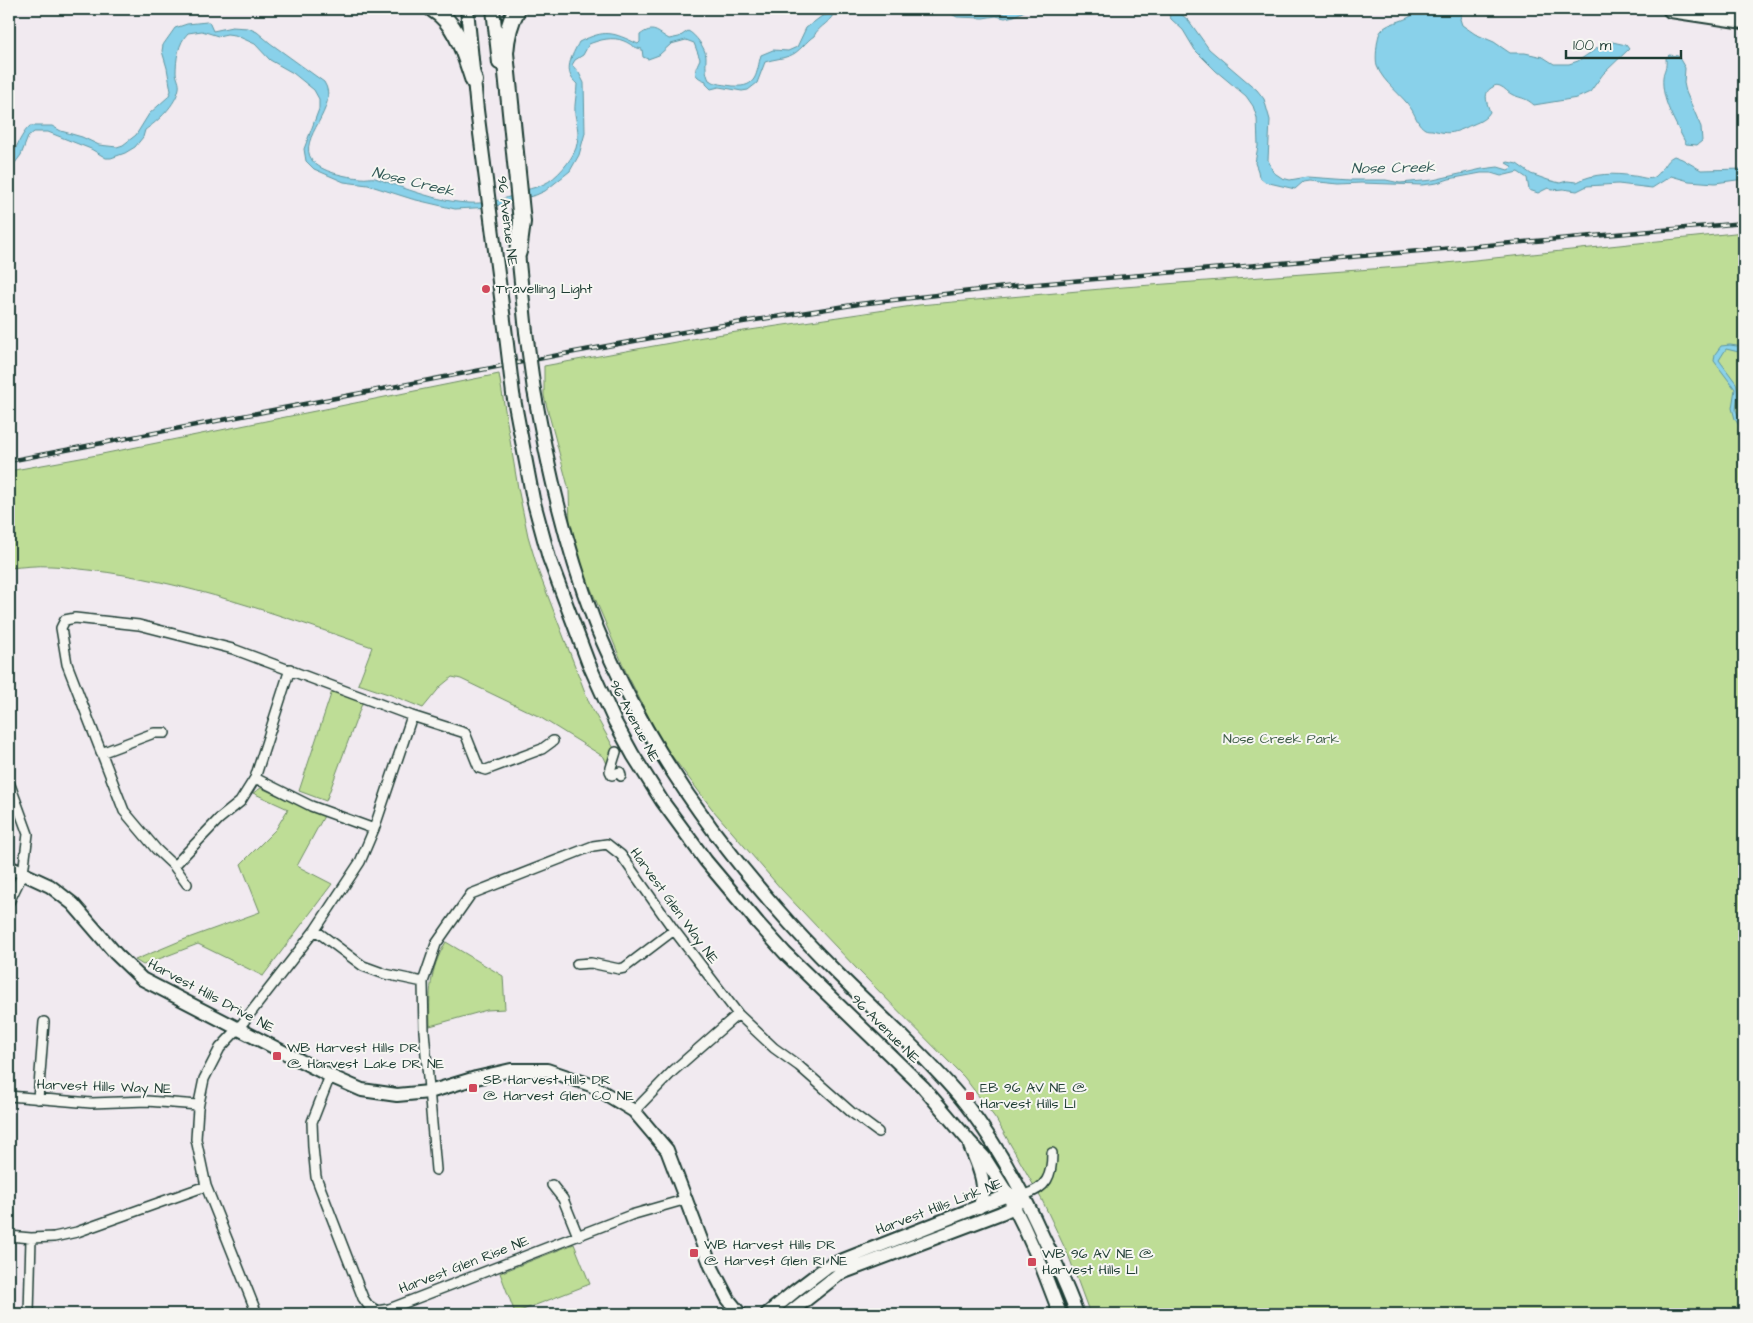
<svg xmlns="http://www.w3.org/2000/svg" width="1753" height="1323" font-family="'Architects Daughter',sans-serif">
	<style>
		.green { fill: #bedd96; stroke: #6e8d65 }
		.water { fill: #89d1ea; stroke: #5f96a1 }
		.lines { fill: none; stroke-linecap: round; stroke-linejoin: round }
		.street-casing { stroke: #1f3d34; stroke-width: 12 }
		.secondary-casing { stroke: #1f3d34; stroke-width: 16 }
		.highway-casing { stroke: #1f3d34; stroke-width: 20 }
		.street { stroke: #f6f6f2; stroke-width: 9 }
		.secondary { stroke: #f6f6f2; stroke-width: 12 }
		.highway { stroke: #f6f6f2; stroke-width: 16 }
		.rail-casing { stroke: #1f3d34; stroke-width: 4.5 }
		.rail { stroke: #f6f6f2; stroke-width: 2.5; stroke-dasharray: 8; stroke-linecap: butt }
		.secondary-bridge-casing { stroke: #1f3d34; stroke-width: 16; stroke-linecap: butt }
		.secondary-bridge { stroke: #f6f6f2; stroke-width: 12 }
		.poi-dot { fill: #d1495b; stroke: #f6f6f2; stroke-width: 2 }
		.labels { text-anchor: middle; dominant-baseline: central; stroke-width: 4; stroke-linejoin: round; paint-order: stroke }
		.street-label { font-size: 14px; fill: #1f3d34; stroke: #f6f6f2 }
		.poi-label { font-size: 14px; fill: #1f3d34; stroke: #f6f6f2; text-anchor: start }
		.park-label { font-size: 14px; fill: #3f5d48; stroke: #f6f6f2 }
		.water-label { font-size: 15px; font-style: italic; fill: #345b58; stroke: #f6f6f2 }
	</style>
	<rect width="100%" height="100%" fill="#f1eaf0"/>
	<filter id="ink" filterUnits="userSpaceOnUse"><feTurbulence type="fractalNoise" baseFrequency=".02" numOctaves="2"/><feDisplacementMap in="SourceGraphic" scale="10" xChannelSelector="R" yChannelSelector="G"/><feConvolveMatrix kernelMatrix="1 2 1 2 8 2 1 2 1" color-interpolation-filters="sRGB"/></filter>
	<g filter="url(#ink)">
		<path class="green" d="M1744 232V1314H1090L1069 1257 1042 1200 996 1119 964 1077 856 968 782 890 713 810 662 743 626 672 584 572 570 527 569 490 544 396V366L703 337 919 305 1124 287 1427 265Z
			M499 374 518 488 528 536 539 573 590 705 616 752 610 771 604 757 538 716 461 679 452 677 441 686 423 708 391 695 358 684 372 647C279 615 186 581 89 570 76 569 63 566 51 566 37 565 23 567 9 568V471L97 455Z
			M332 691 363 701 326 801 299 791Z
			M261 788 324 816 297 866 332 884 263 976 198 944 143 965 135 960 180 941 260 912 241 864 276 829 288 809 253 793Z
			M446 942 503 976 505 1009 487 1010 430 1026C429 994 429 970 446 942Z
			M574 1244 590 1284 515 1313 500 1273Z"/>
		<path class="water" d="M830 9H834C834 22 819 25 814 36 806 41 799 53 789 56 781 59 773 59 765 62L757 83 748 90 742 91 719 87 711 89 706 84V81C691 76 695 70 700 59L694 43 686 40 671 44 659 55 648 59 643 57 642 49C634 48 631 44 624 41 613 36 599 40 589 44L583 55 575 60 572 65 579 73 584 83 585 133 579 155 570 171 545 191 536 195 492 207 455 209 412 199 368 185 344 182 314 169 306 161 304 149 319 109V99L314 90 293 73 270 60 255 44 235 35 227 34 218 36 202 31 188 33C178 43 176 60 176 73 177 79 180 83 179 88 176 105 158 121 145 130L143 137 135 147 125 153 111 158H106L91 149 48 132H34L28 137 21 155 9 171C9 160 22 132 30 126H52L61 131 82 137 99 145 117 147 123 145 136 135 149 114 168 97 171 91 167 68 162 51 163 45 175 28 187 24 207 22H209L213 31 232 27 248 28 257 32 270 43 324 82C341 108 296 138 312 160 320 172 347 177 361 178 366 179 371 177 375 178 410 190 452 208 490 202 503 200 514 195 526 190 532 188 538 187 544 184 556 179 572 160 576 148 580 133 577 127 575 114 574 104 577 94 577 84 562 71 572 56 579 42 606 29 612 32 638 44L640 42V35C653 25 657 32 669 39L679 37 688 31C695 34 706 49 706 57 706 65 705 72 709 80 716 84 725 85 733 86 758 88 756 73 761 55L773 50 788 51 797 47 806 28 822 16 829 14Z
			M942 9H952L962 12 987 11 997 9 999 13 1003 14 1004 9H1029L1014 16 1005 18 996 16 983 18 957 17Z
			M1166 9H1178L1180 13 1189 21 1209 49 1257 90 1264 99 1270 120 1268 160 1273 172 1282 178 1290 180 1307 177 1351 180H1386L1400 183 1433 180 1482 169 1498 167 1508 170 1513 167 1506 163 1508 162 1517 164 1531 174 1548 180 1560 183 1567 181 1577 182C1593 173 1615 173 1633 176 1639 176 1647 180 1653 178 1662 174 1664 160 1674 156L1682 159 1701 170 1744 169V179L1715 183 1689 181 1671 176 1652 188 1618 184 1587 186 1577 191 1563 189 1552 190 1548 188 1538 193 1529 190 1527 178 1518 172 1501 176 1491 173H1481L1449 179 1437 183 1422 185 1361 183 1339 184 1309 181 1303 182 1295 189 1265 182 1259 177 1258 171 1255 163 1258 146 1257 118 1253 106 1246 96 1216 71 1195 50 1183 30 1171 19Z
			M1418 9H1456L1461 10 1462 13 1460 19 1462 25 1475 34 1494 42 1510 53H1525L1543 57 1554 64H1569L1578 61 1608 41 1626 45 1629 49 1603 74 1590 92 1577 98 1534 105C1526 98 1524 99 1513 95 1508 93 1505 88 1500 86 1497 85 1495 85 1493 87 1482 92 1487 103 1490 112 1484 122 1474 123 1465 128 1451 134 1448 134 1432 130 1430 130 1427 130 1425 129 1418 125 1416 117 1412 110 1403 95 1383 83 1377 66 1375 60 1377 41 1379 35 1384 20 1409 24 1418 9Z
			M1669 55 1678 56 1685 68 1684 83 1686 92 1701 127 1702 141 1697 145 1686 144C1676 123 1661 101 1663 77 1664 69 1667 69 1666 58Z
			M1744 321V348L1739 352 1726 349 1719 360 1736 383 1738 392 1736 410 1744 427V434L1735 419 1732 408 1735 389 1714 361 1715 354 1721 346 1730 345 1737 346 1741 343 1740 328Z"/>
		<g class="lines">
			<defs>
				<path id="street" d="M616 752 610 771 612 775 620 772 621 776
					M101 753 154 733H165
					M255 778 311 806 374 829
					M9 782 28 834 23 873 9 902
					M174 866 219 819 240 802 255 778 290 669
					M187 884 174 866 156 849 124 811 67 664 61 628 65 620 75 618 139 625 233 649 412 716 465 733 479 768 486 770 542 749 553 741
					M315 930 363 966 385 974 423 982
					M577 964 591 963 619 969 624 968 674 930
					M738 1014 774 1048 799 1066 851 1112 878 1132
					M330 1076 312 1122 313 1147 316 1177 363 1298 368 1305 377 1311 389 1309 631 1215 687 1199
					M9 1096 91 1103 147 1101 198 1105
					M38 1099 44 1022
					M436 1170 424 1031 423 982 436 944 471 894 593 846 607 844 621 855 674 930 738 1014 673 1071 634 1111
					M552 1185 563 1199 578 1236
					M1024 1195C1047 1188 1052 1176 1052 1153
					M9 1236 31 1238 54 1237 77 1232 206 1186
					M29 1314 31 1238
					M257 1314 206 1186 196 1139 198 1108 204 1079 220 1048 238 1029 315 930 360 862 374 829 412 716"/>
				<path id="secondary" d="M467 9 477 110 506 336
					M493 9 499 63
					M517 242 526 332
					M534 390C548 468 565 544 593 618 601 640 612 662 622 683 663 765 716 840 777 909 814 952 855 991 896 1030 919 1053 943 1076 964 1102 997 1144 1022 1190 1044 1239 1056 1263 1068 1289 1077 1314
					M513 394 533 499 549 558 588 662 615 722 633 755 662 801 706 861 758 923 785 953 923 1087 969 1141 984 1157 1008 1195 1023 1225 1042 1267 1060 1314
					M9 867 50 886 73 904 116 954 142 979 330 1076 362 1090 397 1095 429 1092 476 1078 511 1070H547L591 1085 634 1111 667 1150 711 1266 728 1299 740 1314
					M970 1146C978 1166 989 1186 979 1207
					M767 1314 795 1291 828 1266 1008 1195H1016
					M788 1314 839 1274 1001 1213 1014 1207 1019 1201"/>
				<path id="highway" d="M433 9C458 24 465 55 474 81
					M517 9C509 23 506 37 505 53L522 222 518 252
					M1671 9 1744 20"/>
			</defs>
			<use href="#street" class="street-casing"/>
			<use href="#secondary" class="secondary-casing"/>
			<use href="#highway" class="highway-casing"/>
			<use href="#street" class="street"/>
			<use href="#secondary" class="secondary"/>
			<use href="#highway" class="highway"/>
			<defs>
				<path id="rail" d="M9 461 569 353 711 327 859 304 1014 286 1744 223"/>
			</defs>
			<use href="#rail" class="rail-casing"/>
			<use href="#rail" class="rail"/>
			<defs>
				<path id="secondary-bridge" d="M526 332 534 390
					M506 336 513 394"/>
			</defs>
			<use href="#secondary-bridge" class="secondary-bridge-casing"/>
			<use href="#secondary-bridge" class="secondary-bridge"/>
		</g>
	</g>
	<g class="poi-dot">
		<circle cx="486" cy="289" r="5"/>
		<rect x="272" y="1051" width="10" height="10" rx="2.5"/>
		<rect x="468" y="1083" width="10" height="10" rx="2.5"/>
		<rect x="965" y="1091" width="10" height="10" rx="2.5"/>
		<rect x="689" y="1248" width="10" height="10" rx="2.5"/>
		<rect x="1027" y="1257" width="10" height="10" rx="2.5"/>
	</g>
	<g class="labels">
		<g class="street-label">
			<text transform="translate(507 221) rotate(83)">96 Avenue NE</text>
			<text transform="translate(634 721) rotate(62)">96 Avenue NE</text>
			<text transform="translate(674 906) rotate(54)">Harvest Glen Way NE</text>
			<text transform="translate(211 996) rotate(28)">Harvest Hills Drive NE</text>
			<text transform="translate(885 1029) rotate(45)">96 Avenue NE</text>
			<text transform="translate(104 1087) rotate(2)">Harvest Hills Way NE</text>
			<text transform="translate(939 1207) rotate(-21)">Harvest Hills Link NE</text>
			<text transform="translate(464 1265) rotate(-21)">Harvest Glen Rise NE</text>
		</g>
		<g class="poi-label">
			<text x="496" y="289">Travelling Light</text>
			<text x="287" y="1048">WB Harvest Hills DR<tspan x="287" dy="16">@ Harvest Lake DR NE</tspan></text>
			<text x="483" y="1080">SB Harvest Hills DR<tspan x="483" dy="16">@ Harvest Glen CO NE</tspan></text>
			<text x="980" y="1088">EB 96 AV NE @<tspan x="980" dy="16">Harvest Hills LI</tspan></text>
			<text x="704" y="1245">WB Harvest Hills DR<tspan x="704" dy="16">@ Harvest Glen RI NE</tspan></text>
			<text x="1042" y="1254">WB 96 AV NE @<tspan x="1042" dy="16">Harvest Hills LI</tspan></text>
		</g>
		<g class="park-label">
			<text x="1281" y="739">Nose Creek Park</text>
		</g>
		<g class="water-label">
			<text transform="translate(1393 168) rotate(-1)">Nose Creek</text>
			<text transform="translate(413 182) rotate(14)">Nose Creek</text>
		</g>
	</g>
	<rect width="1753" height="1323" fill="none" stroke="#f6f6f2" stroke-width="30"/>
	<rect x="15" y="15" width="1723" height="1293" fill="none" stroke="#1f3d34" stroke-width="2" filter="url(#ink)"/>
	<path d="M1566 50v8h115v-8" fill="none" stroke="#1f3d34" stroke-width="2.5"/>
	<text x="1573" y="50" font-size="15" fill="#1f3d34" stroke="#f6f6f2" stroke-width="4" paint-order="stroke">100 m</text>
</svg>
